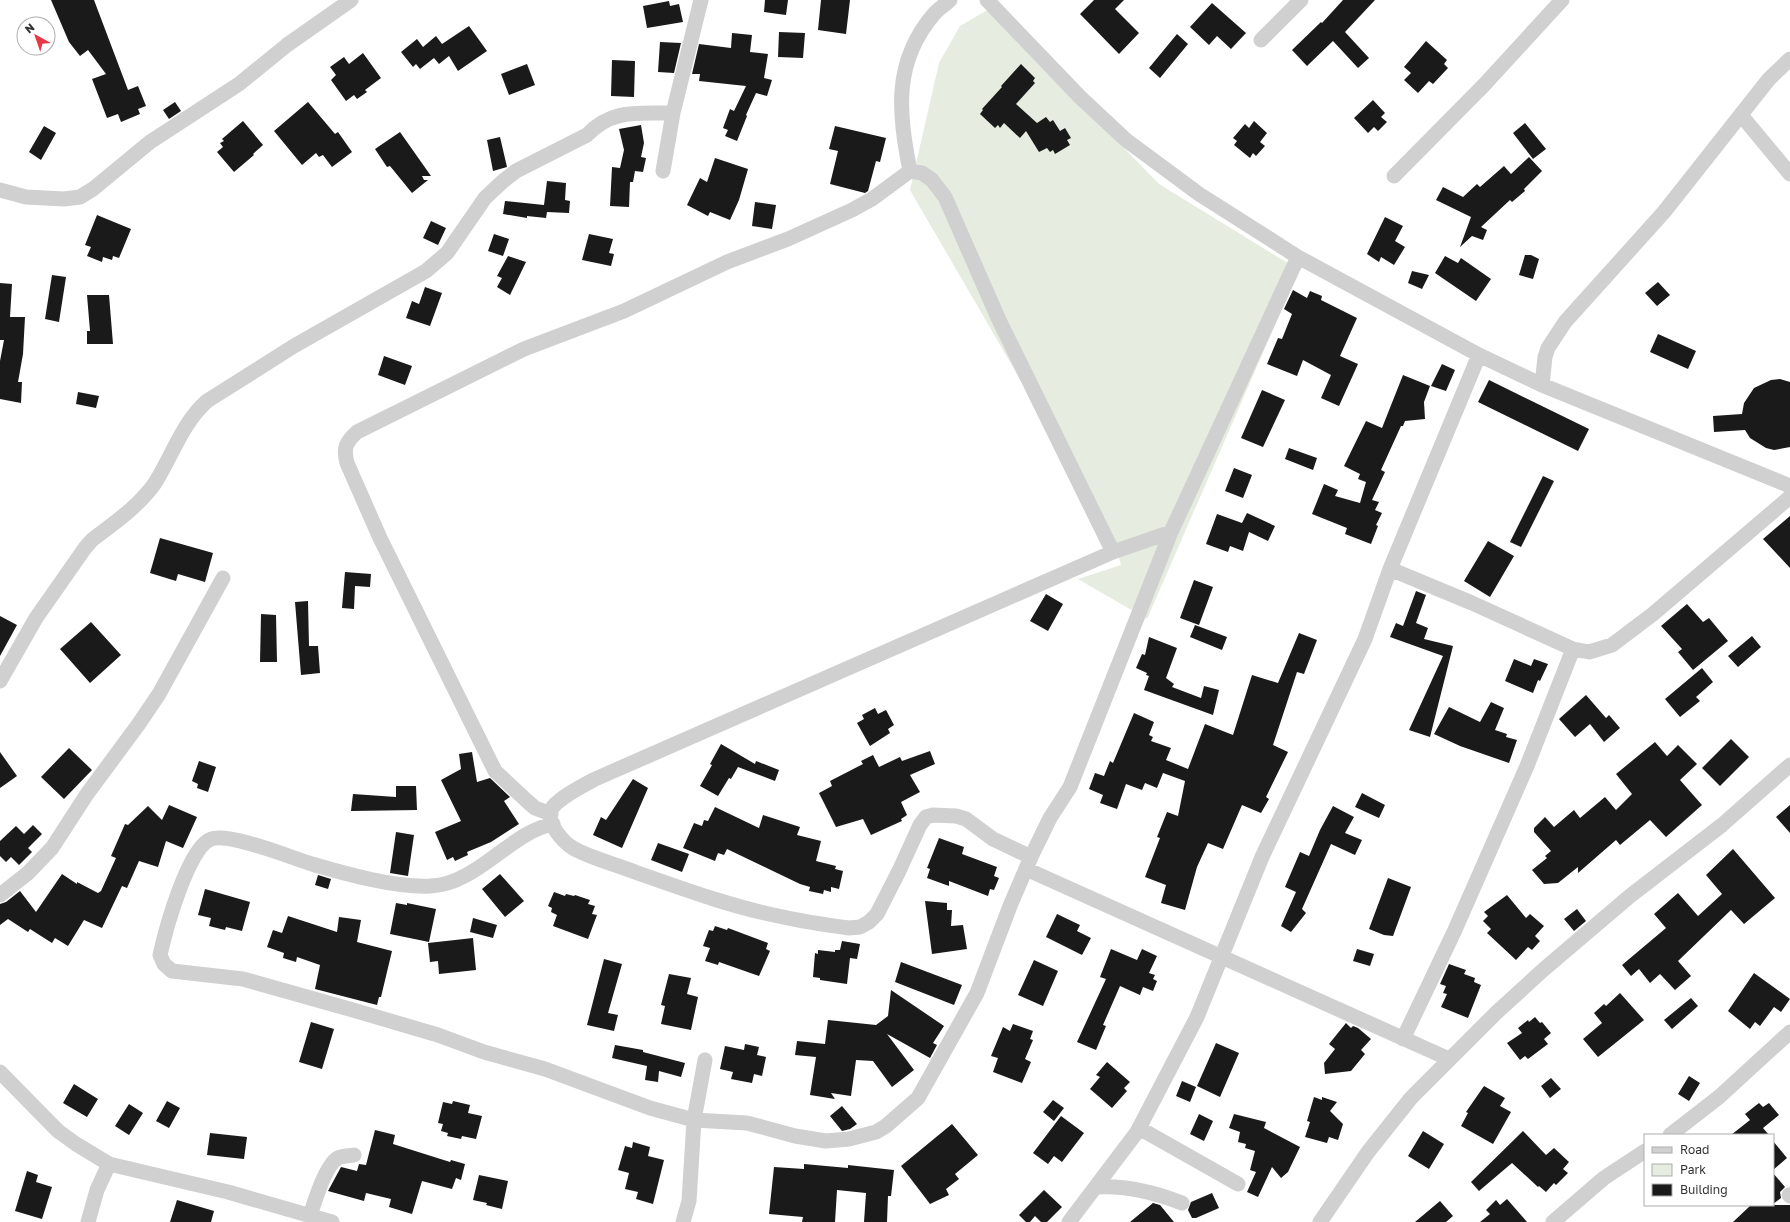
<svg xmlns="http://www.w3.org/2000/svg" width="1790" height="1222" font-family="'Golos Text',sans-serif">
	<style>
		.green { fill: #e6ecdf }
		.building { fill: #1a1a1a }
		.lines { fill: none; stroke-linecap: round; stroke-linejoin: round }
		.minor { stroke: #d0d0d0; stroke-width: 15 }
	</style>
	<rect width="100%" height="100%" fill="#fff"/>
	<path class="green" d="M989 9 1159 184 1299 270 1147 619 1078 579 1121 565 1117 551 1035 405 910 190 939 63 960 26Z"/>
	<path class="building" d="M51 0H94L128 90 138 86 146 106 138 109 140 114 121 122 118 114 107 118 92 79 106 74 88 50 80 56 69 42Z
		M765 0H788L786 15 764 12Z
		M821 0H850L846 34 818 30Z
		M1094 0H1124L1115 9 1139 33 1119 54 1080 14Z
		M1343 0H1375L1345 32 1369 58 1358 68 1333 41 1307 66 1292 50 1321 22 1322 23Z
		M669 1 670 6 679 4 683 22 647 28 643 6Z
		M1212 3 1246 33 1231 49 1217 36 1209 45 1190 27Z
		M469 26 487 51 458 71 449 56 439 64 434 58 420 69 416 64 413 67 401 52 417 39 423 47 436 36 442 44Z
		M779 32 805 33 803 58 778 57Z
		M732 33 752 35 750 52 768 54 764 78 772 80 767 96 756 93 746 115 747 116 737 141 725 136 728 130 723 128 730 109 734 111 746 86 699 81 700 74H692L699 44 731 48Z
		M1177 34 1188 44 1160 78 1149 68Z
		M1426 41 1447 60 1444 64 1448 68 1433 84 1429 81 1418 93 1404 80 1411 73 1404 67Z
		M660 42 681 43 674 73 658 72Z
		M363 53 381 78 365 90 367 92 357 99 354 95 346 101 331 80 336 75 330 67 344 57 349 64Z
		M612 60 635 61 634 97 611 96Z
		M527 64 535 85 509 95 501 74Z
		M1021 64 1035 78 1033 81 1035 83 1016 104 1037 123 1046 117 1050 122 1053 120 1060 131 1065 128 1071 138 1067 140 1070 145 1055 154 1053 150 1050 152 1047 148 1039 152 1026 131 1020 138 1004 123 1000 128 998 125 995 128 980 114 983 110 982 109 1002 87 1001 86Z
		M1373 100 1385 113 1381 117 1387 122 1378 131 1374 127 1368 133 1354 118Z
		M175 102 181 111 169 119 163 110Z
		M308 102 335 134 338 132 352 152 332 167 323 155 319 157 316 153 302 165 274 131Z
		M243 121 263 145 253 154 254 155 234 172 217 152 223 147 220 143 224 141 222 139Z
		M1254 121 1267 133 1260 142 1265 146 1256 156 1253 153 1250 158 1234 145 1237 141 1233 138 1245 124 1249 128Z
		M1525 123 1546 149 1533 159 1513 133Z
		M641 125 644 143 641 157 646 158 643 172 635 171 633 182H630L629 207 610 206 612 167 620 168 624 150 619 129Z
		M44 126 56 133 41 160 29 152Z
		M835 126 886 138 880 162 876 161 868 191 865 193 830 184 838 151 829 149Z
		M400 132 431 176H422L424 180H428L412 193 390 166 387 167 375 149Z
		M500 137 507 167 493 171 487 140Z
		M1529 157 1542 171 1524 189 1525 191 1512 202 1510 200 1481 227 1487 230 1483 240 1472 236 1460 247 1471 217 1436 200 1443 187 1463 197 1477 184 1480 187 1504 166 1511 174Z
		M715 158 748 169 739 200 730 220 710 212 708 216 687 205 700 178 707 182Z
		M547 181 566 183 565 200 570 201 569 213 547 212 546 218 527 216V218L503 214 505 201 544 205Z
		M755 202 776 205 772 229 752 226Z
		M97 215 131 229 119 258 113 256 112 260 103 257 102 262 87 256 91 247 85 245Z
		M1385 217 1403 226 1395 241 1405 247 1394 265 1381 257 1379 262 1367 254Z
		M431 221 446 228 438 245 423 238Z
		M494 234 509 239 503 256 488 251Z
		M589 234 613 239 609 253 614 254 611 266 582 260Z
		M1525 255H1531L1539 259 1533 279 1519 275Z
		M508 256 526 262 510 295 497 287 502 278 497 276Z
		M1445 256 1458 263 1461 258 1491 279 1476 301 1435 273Z
		M1412 271 1429 275 1422 289 1408 283Z
		M52 275 66 277 59 322 45 319Z
		M1658 282 1670 295 1657 306 1645 293Z
		M0 283 12 284 10 317H25L23 354 18 382H22L21 403 0 399V361L4 340H0Z
		M425 287 442 293 430 326 406 318 412 301 419 304Z
		M1293 290 1307 298 1310 291 1322 296 1321 300 1357 318 1340 356 1358 364 1339 406 1321 398 1331 375 1303 360 1297 376 1267 364 1278 338 1282 339 1292 314 1284 309Z
		M87 295H109L113 344H87V331H90Z
		M1658 334 1696 351 1688 369 1650 352Z
		M384 356 412 366 405 385 378 375Z
		M1442 364 1455 370 1446 391 1431 386Z
		M1403 375 1430 386 1424 402 1425 419 1405 421 1403 426H1401L1381 470 1385 472 1372 500 1379 502 1375 510 1382 513 1376 525 1378 526 1371 544 1345 534 1347 528 1312 514 1324 484 1338 490 1335 496 1360 503 1366 482 1358 479 1360 474 1344 466 1366 421 1382 428Z
		M1780 379 1790 382V447L1774 450 1766 448 1750 438 1745 430 1714 432 1713 416 1742 414 1744 403 1754 388 1771 380Z
		M1489 380 1589 429 1578 451 1478 402Z
		M1262 390 1285 400 1263 447 1241 438Z
		M78 392 99 396 96 408 76 404Z
		M1289 448 1317 458 1313 470 1285 459Z
		M1234 468 1252 475 1243 498 1225 491Z
		M1543 476 1554 481 1521 547 1510 542Z
		M1247 513 1275 526 1268 541 1249 532 1243 551 1230 546 1228 552 1206 544 1217 514 1242 523Z
		M1790 516V568L1763 539Z
		M160 538 213 553 205 582 178 574 176 581 150 573Z
		M1488 541 1514 556 1490 597 1464 581Z
		M345 572 371 574 370 587 355 586 354 609 342 608Z
		M1194 580 1213 587 1199 625 1180 618Z
		M1416 591 1426 595 1416 623 1428 628 1424 639 1453 646 1430 737 1409 730 1443 656 1390 637 1396 623 1403 626Z
		M1046 594 1063 604 1048 631 1030 621Z
		M308 601 309 646H318L320 673 301 675 295 602Z
		M1687 604 1703 622 1709 618 1728 641 1693 670 1678 652 1682 649 1661 626Z
		M261 614 276 615 277 662H260Z
		M0 616 17 625 0 656Z
		M91 622 121 655 90 683 60 649Z
		M1195 625 1227 637 1222 650 1190 637Z
		M1299 633 1317 640 1304 674 1297 672 1273 745 1288 752 1266 797 1269 799 1261 813 1242 805 1223 849 1208 843 1197 867 1185 910 1161 903 1166 885 1145 877 1160 838 1157 837 1167 812 1178 816 1185 781 1163 773 1157 788 1145 783 1142 790 1126 784 1117 809 1100 803 1103 795 1089 789 1095 773 1104 776 1110 761 1113 763 1134 713 1154 722 1149 735 1153 737 1151 741 1171 748 1166 760 1188 769 1205 724 1233 735 1252 675 1278 683Z
		M1752 636 1761 647 1738 667 1728 656Z
		M1149 637 1177 648 1166 678 1174 684 1172 687 1201 698 1204 686 1219 690 1213 715 1144 690 1149 676 1146 675 1147 673 1136 668 1142 654 1145 655Z
		M1514 659 1531 666 1534 659 1548 664 1540 681 1538 680 1533 693 1505 681Z
		M1702 668 1713 682 1696 697 1700 701 1680 717 1665 699Z
		M1586 695 1606 718 1609 715 1620 728 1604 742 1590 724 1575 737 1559 719Z
		M1491 702 1504 708 1495 730 1507 734 1506 737 1517 740 1509 763 1460 746 1434 734 1449 707 1480 722Z
		M875 708 878 714 886 710 894 725 888 729 890 733 870 746 857 723 864 719 862 715Z
		M1731 739 1749 757 1720 786 1702 768Z
		M1655 742 1667 756 1678 745 1697 764 1680 780 1702 805 1666 837 1650 820 1620 845 1616 840 1578 873V867L1558 883 1544 884 1532 870 1547 858 1545 856 1551 851 1534 832V828L1545 817 1554 827 1574 810 1580 818 1605 797 1616 810 1632 794 1616 774Z
		M721 744 755 764 756 761 779 770 775 781 738 767 731 779 729 778 718 796 700 786 712 765 710 764Z
		M69 748 92 770 64 799 41 777Z
		M930 751 935 764 910 775 920 792 901 802 907 815 901 819 902 821 871 835 863 819 836 827 819 793 832 786 830 781 863 764 861 761 873 755 879 767 900 757 902 761Z
		M0 752 17 776 0 788Z
		M472 752 477 782 490 778 510 797 504 801 519 824 491 842 467 852 468 855 455 861 453 857 447 860 435 832 461 821 441 780 461 769 459 754Z
		M199 761 216 767 208 792 197 788 198 784 192 781Z
		M633 779 648 788 622 848 593 835 601 817 606 820Z
		M396 786H416L417 810 351 811 353 794 396 797Z
		M1362 793 1385 805 1379 818 1355 807Z
		M169 805 197 817 183 848 166 841 158 867 139 861 127 888 122 886 102 928 84 920 68 946 55 938 52 943 30 929 28 932 8 919 0 925V904L6 902 20 891 36 912 62 874 77 884V882L98 893 101 891 116 858 111 856 125 824 128 825 148 806 162 820Z
		M1790 805V833L1776 817Z
		M1333 806 1354 817 1345 833 1362 840 1355 855 1331 844 1302 909 1306 913 1291 932 1281 926 1296 892 1285 887 1300 852 1309 856 1320 830Z
		M715 807 759 828 763 815 800 827 797 835 821 841 816 861 836 866 835 869 843 871 839 889 831 887V892L824 890 823 894 809 891 810 887 800 884 727 849 724 855 718 853 715 861 683 848 694 823 702 826 704 820 708 821Z
		M33 825 42 834 28 848 32 852 19 865 11 857 6 862 0 856V841L16 826 24 834Z
		M396 832 414 835 408 876 390 873Z
		M939 838 964 847 962 854 997 867 994 876 999 878 994 890 990 889 988 896 949 881V886L927 878 930 869 927 868Z
		M658 843 689 854 682 872 651 860Z
		M1733 849 1775 898 1744 924 1731 910 1678 961 1691 976 1675 990 1660 974 1650 983 1639 969 1631 976 1622 965 1666 928 1654 914 1678 893 1698 916 1722 894 1706 875Z
		M500 874 524 901 505 917 482 889Z
		M318 875 331 879 328 889 315 885Z
		M1388 878 1411 887 1393 936 1384 935 1369 929Z
		M205 889 250 902 242 931 226 927 225 930 209 926 211 918 198 915Z
		M554 892 565 896 566 894 574 896 575 895 590 900 588 904 595 906 592 914 597 915 588 939 553 926 557 915 551 912 552 908 548 906Z
		M1507 895 1526 918 1530 914 1544 926 1535 936 1540 941 1532 950 1528 947 1516 960 1487 933 1491 929 1483 921 1488 916 1484 912Z
		M925 901 947 903V910H952L951 926 963 925 967 949 932 954Z
		M396 903 407 905V903L436 909 429 942 390 934Z
		M1577 909 1586 921 1574 931 1564 919Z
		M1057 914 1080 925 1077 931 1091 938 1082 955 1046 937Z
		M288 916 337 932 339 917 361 920 357 942 392 951 381 997H379L377 1005 315 989 320 965 297 957 296 962 283 958 284 953 267 947 273 930 282 933Z
		M473 918 497 925 493 938 470 932Z
		M715 926 727 930 728 928 768 943 766 949 770 951 759 976 719 962 718 965 705 961 710 948 703 946 709 930 713 931Z
		M473 938 476 970 439 974 438 961 430 962 428 943Z
		M842 941 860 944 857 959 850 958 847 984 820 980V978L813 977 815 953 818 954V950L835 952V950H840Z
		M1111 949 1137 960 1142 949 1157 956 1149 973 1155 975 1153 979 1157 981 1153 991 1143 987 1140 995 1120 986 1103 1025 1106 1026 1096 1050 1077 1042 1106 979 1100 977Z
		M1357 949 1374 954 1370 966 1353 961Z
		M604 959 622 964 608 1013 618 1015 614 1031 587 1025Z
		M1034 960 1058 971 1043 1006 1018 995Z
		M901 962 962 985 954 1005 895 982Z
		M1449 964 1466 970 1464 974 1475 978 1474 982 1481 985 1468 1018 1441 1007 1447 994 1443 993 1446 986 1440 984Z
		M1754 973 1790 999 1781 1012 1774 1007 1760 1026 1755 1022 1750 1029 1728 1011Z
		M669 974 691 978 687 994 698 997 691 1030 661 1024 665 1006 661 1005Z
		M891 990 944 1026 933 1043 937 1045 930 1058 887 1034 914 1070 892 1087 873 1061 856 1060 851 1096 831 1093 835 1099 810 1095 816 1057 795 1055 797 1041 825 1044 828 1020 876 1025 888 1016Z
		M1620 993 1644 1020 1598 1057 1583 1039 1602 1023 1594 1013 1604 1004 1606 1006Z
		M1691 998 1698 1006 1672 1029 1664 1020Z
		M1535 1017 1540 1023 1542 1022 1551 1033 1544 1039 1548 1044 1528 1059 1525 1056 1520 1060 1507 1043 1522 1033 1518 1028 1528 1020 1529 1022Z
		M311 1022 334 1029 322 1069 299 1062Z
		M1346 1023 1351 1028 1353 1026 1358 1028 1371 1039 1361 1050 1365 1054 1351 1071 1325 1074 1324 1063 1335 1049 1329 1044Z
		M1013 1024 1033 1031 1030 1039 1033 1040 1025 1059 1031 1062 1022 1083 993 1072 998 1058 991 1056 1003 1027 1010 1031Z
		M1216 1043 1239 1053 1220 1097 1197 1086Z
		M745 1044 759 1047 757 1055 766 1057 762 1076 754 1074 752 1083 731 1079 733 1072 720 1069 725 1046 744 1050Z
		M615 1045 643 1050V1052L685 1063 681 1077 659 1071 658 1082 645 1080 647 1066 612 1058Z
		M1107 1062 1130 1082 1124 1088 1127 1091 1112 1108 1090 1089 1100 1077 1096 1075Z
		M1689 1076 1700 1083 1689 1101 1678 1094Z
		M1551 1078 1561 1089 1550 1098 1541 1086Z
		M1182 1081 1196 1087 1190 1102 1176 1096Z
		M74 1084 98 1099 87 1117 63 1103Z
		M1484 1086 1505 1098 1500 1106 1511 1112 1493 1144 1461 1126 1468 1113 1466 1112Z
		M1314 1097 1322 1100V1097L1337 1102 1330 1111 1343 1124 1338 1140 1329 1137 1327 1143 1305 1137 1310 1122 1307 1121Z
		M1053 1100 1064 1108 1054 1121 1043 1112Z
		M167 1101 180 1108 169 1128 156 1121Z
		M453 1101 470 1105 468 1113 482 1116 476 1139 462 1136 461 1139 447 1136 448 1133 441 1131 443 1124 438 1123 443 1102 452 1104Z
		M1759 1103 1763 1107 1769 1103 1779 1115 1763 1128 1769 1135H1731L1750 1120 1745 1114Z
		M129 1104 143 1113 129 1135 115 1126Z
		M842 1106 857 1124 850 1129 842 1131 830 1116Z
		M1199 1114 1213 1121 1204 1141 1190 1134Z
		M1234 1114 1266 1122 1264 1128 1300 1147 1288 1172 1281 1178 1272 1167 1258 1197 1247 1192 1256 1172 1250 1170 1255 1151 1245 1148 1246 1144 1238 1142 1240 1132 1229 1128Z
		M1061 1116 1084 1133 1062 1162 1054 1156 1048 1164 1033 1153Z
		M952 1124 978 1155 955 1174 959 1179 946 1189 949 1195 930 1204 901 1166Z
		M375 1130 395 1135 393 1144 450 1162 451 1160 465 1164 461 1180 456 1178 452 1189 422 1181 412 1214 389 1207 391 1199 366 1193 364 1201 328 1191 341 1167 357 1171 359 1164 366 1165Z
		M1423 1131 1444 1144 1429 1169 1408 1156Z
		M1523 1131 1546 1155 1554 1148 1569 1162 1563 1169 1568 1173 1556 1185 1554 1183 1546 1192 1539 1186 1538 1187 1512 1163 1479 1191 1471 1182Z
		M210 1133 247 1137 244 1159 207 1155Z
		M1773 1141 1787 1158 1773 1170Z
		M633 1142 650 1147 648 1156 664 1160 653 1204 636 1199 638 1192 625 1189 629 1173 618 1170 625 1146 632 1148Z
		M804 1164 848 1168V1165L894 1170 891 1196H888L887 1222H864L866 1193 837 1190 835 1222H802L803 1217 769 1214 774 1167 804 1169Z
		M27 1171 38 1175 36 1182 52 1187 42 1219 15 1211Z
		M1773 1173 1785 1187 1780 1192 1781 1198 1773 1204Z
		M479 1175 508 1181 502 1209 486 1205 487 1203 473 1200Z
		M1044 1190 1062 1207 1047 1222H1041L1035 1216 1030 1222H1026L1019 1215Z
		M1212 1193 1219 1208 1196 1218H1192L1188 1210 1191 1202Z
		M1507 1199 1527 1222H1480L1490 1214 1486 1210 1496 1200 1500 1205Z
		M177 1200 214 1211 211 1222H170Z
		M1440 1201 1453 1216 1446 1222H1415Z
		M1153 1203 1160 1205 1174 1222H1130Z
		M1751 1205H1790V1222H1733Z"/>
	<g class="lines">
		<path class="minor" d="M987 0 1080 97 1126 140 1199 194 1298 257 1479 355 1542 385 1790 486
			M1261 40 1301 0
			M1741 115 1790 174
			M663 171 673 113 701 0
			M910 171C899 114 892 63 934 14 938 9 945 5 950 0
			M1394 176 1484 85 1562 0
			M0 190 26 197 64 199 80 197 93 189 150 142 239 84 287 45 351 0
			M1542 385 1545 357 1548 348 1565 322 1664 212 1769 79 1790 59
			M1390 569 1472 603 1573 649 1589 652 1612 645 1653 614 1790 497
			M0 681 36 618 85 548 92 540C114 523 139 506 155 483 172 456 183 422 207 401L294 346 426 271 447 253 485 198 502 182 516 171 587 135C612 108 640 114 673 113
			M551 814 535 808 527 801 495 771 380 538 347 463C343 448 346 442 357 432L524 349 624 311 727 262 788 239 852 210 872 199 910 171 922 173 932 180 945 197 999 320 1113 552
			M553 824C511 832 477 884 431 886 396 888 346 874 312 864 292 858 229 832 211 839 188 847 165 932 160 955L164 964 172 971 243 979 353 1010 438 1035 484 1052 545 1069 650 1108 694 1120 747 1123 795 1136 826 1141 849 1139 876 1132 886 1126 918 1098 977 993 1010 906 1031 857 1050 818 1070 787 1171 532 1298 257
			M1031 857 993 839 966 819 956 816 933 815 926 817 920 825 899 871 877 914 869 922 860 927 849 928C827 925 805 922 783 917 732 907 683 889 635 872 617 865 588 857 573 848 563 842 546 823 551 810 556 799 583 786 593 780L1113 552 1171 532
			M1026 869 1449 1059
			M0 895 28 873 52 848 87 794 138 725 159 694 223 578
			M1403 1039 1454 932 1527 766 1573 649
			M0 1072 58 1131 76 1144 109 1164 228 1192 332 1222
			M1139 1128 1238 1184
			M1670 1135 1719 1097 1790 1032
			M1096 1187C1126 1185 1154 1192 1182 1203
			M1789 1195 1790 1196
			M310 1216C314 1203 326 1164 338 1158 342 1156 349 1156 354 1155
			M88 1222 97 1190 109 1164
			M683 1222 689 1201 694 1120 705 1060
			M1069 1222 1137 1132 1197 1017 1262 857 1365 639 1390 569 1479 355
			M1320 1222 1368 1152 1411 1098 1496 1013 1543 970 1630 896 1722 825 1790 765
			M1553 1222 1604 1178 1645 1151"/>
	</g>
	<rect x="1644" y="1134" width="130" height="72" fill="#ffffff" stroke="#adadad"/>
	<rect x="1652" y="1147" width="20" height="6" fill="#d0d0d0" stroke="#adadad"/>
	<text x="1680" y="1154" font-size="12" fill="#333333">Road</text>
	<rect x="1652" y="1164" width="20" height="12" fill="#e6ecdf" stroke="#adadad"/>
	<text x="1680" y="1174" font-size="12" fill="#333333">Park</text>
	<rect x="1652" y="1184" width="20" height="12" fill="#1a1a1a" stroke="#adadad"/>
	<text x="1680" y="1194" font-size="12" fill="#333333">Building</text>
	<g transform="translate(36 36) rotate(320)"><circle r="19" fill="#ffffff" stroke="#adadad"/>
	<path d="M0-3L7 15L0 10L-7 15Z" fill="#e63946"/>
	<text y="-6" font-size="11" font-weight="bold" text-anchor="middle" fill="#333333">N</text>
	</g>
</svg>
